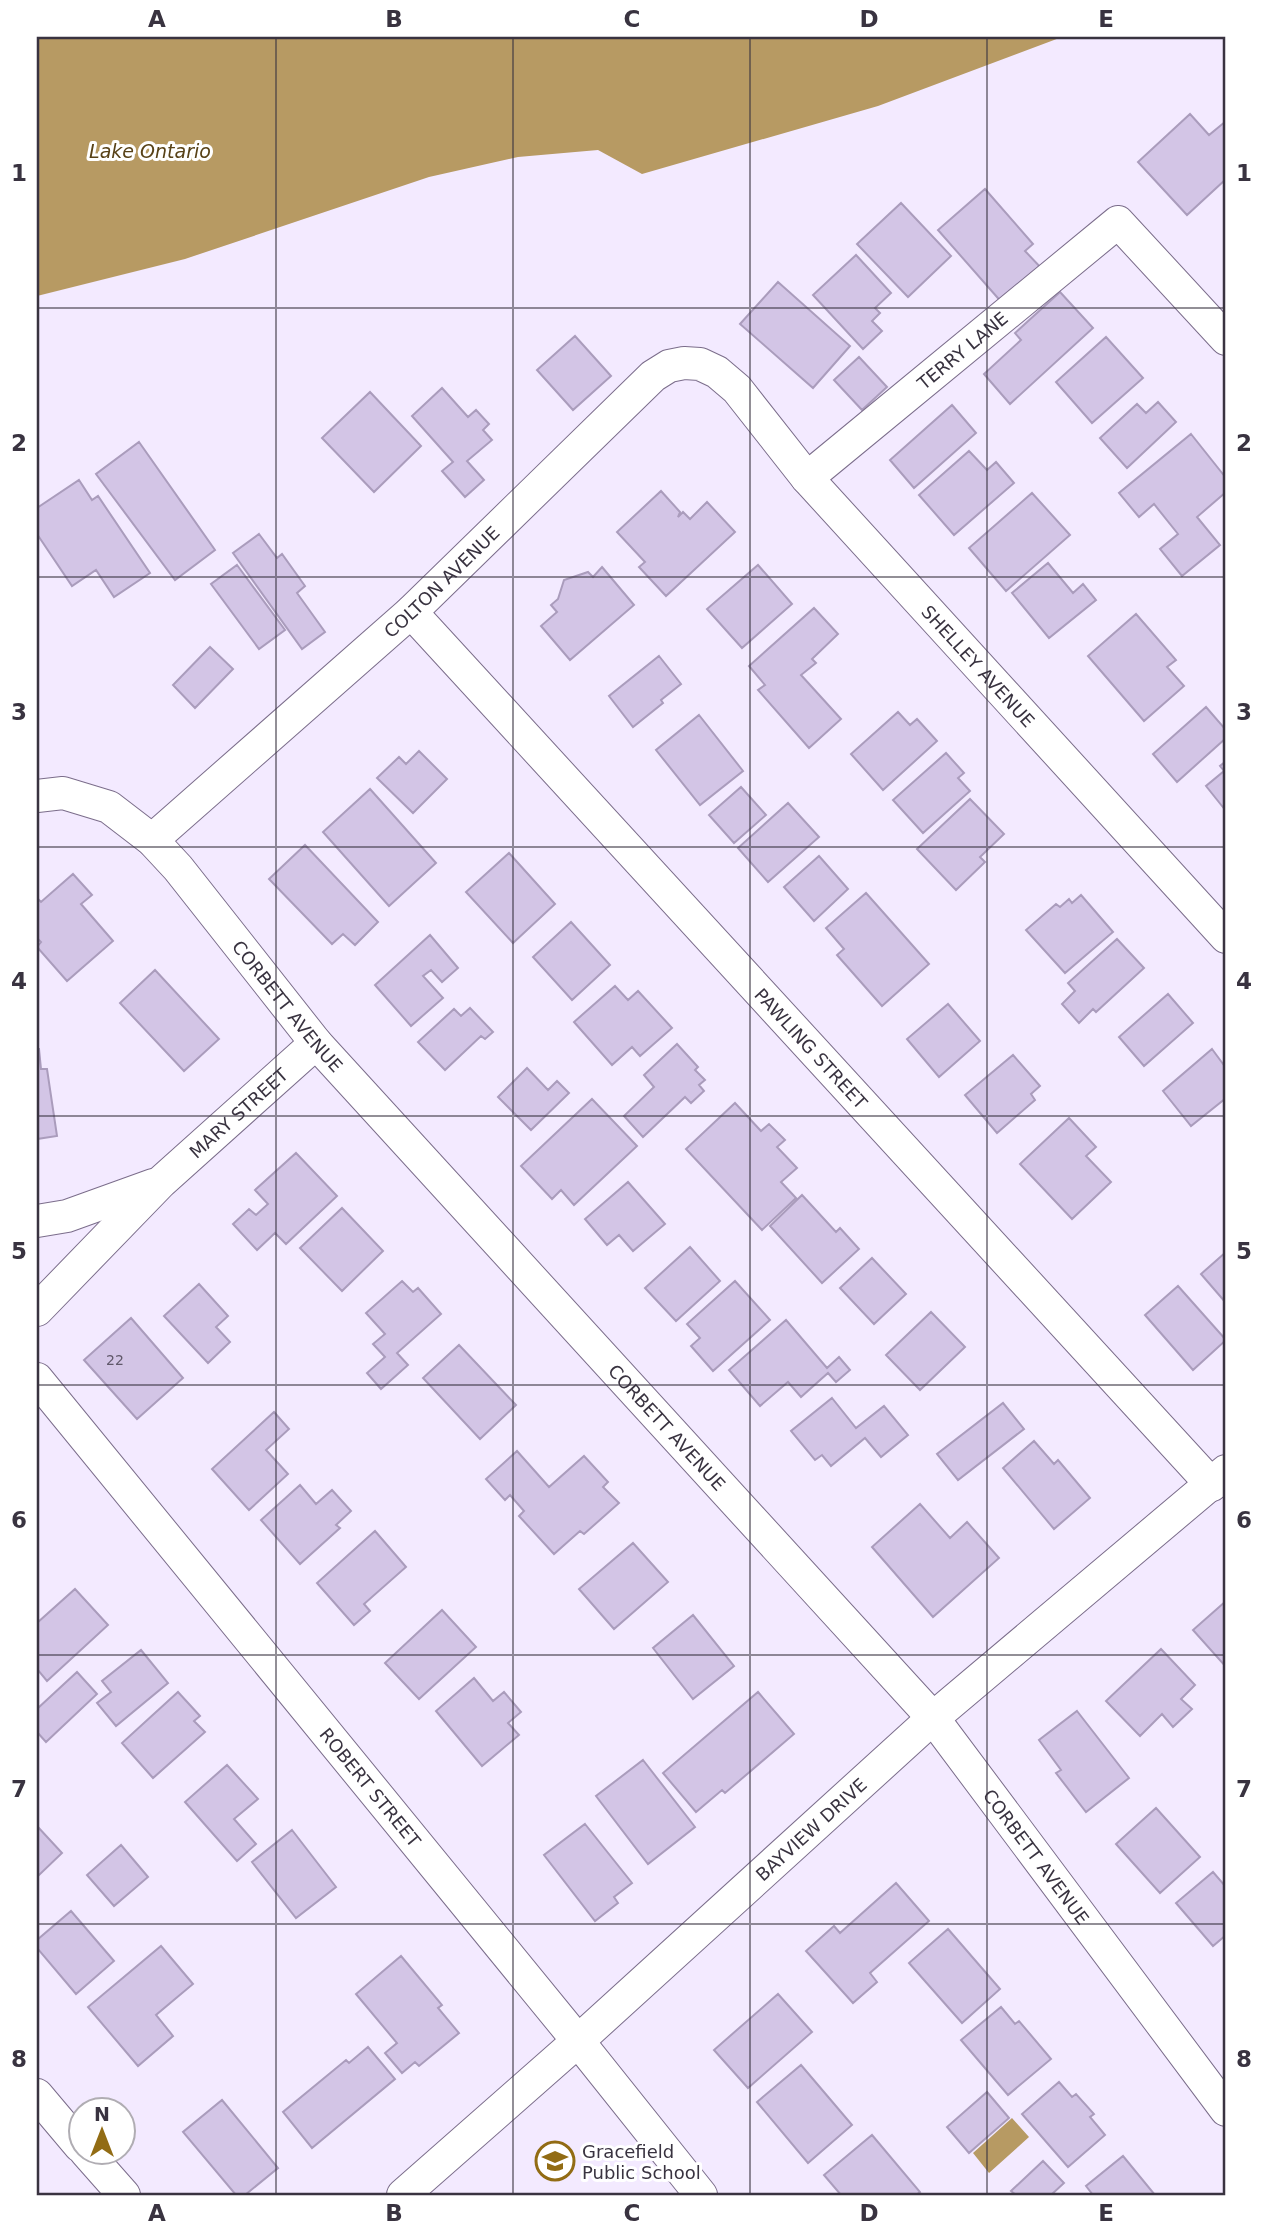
<svg xmlns="http://www.w3.org/2000/svg" width="1263" height="2232" font-family="'DejaVu Sans',sans-serif">
	<style>
		.water { fill: #b79a63 }
		.building { fill: #d3c5e6; stroke: #aa9cbc; stroke-width: 2 }
		.lines { fill: none; stroke-linecap: round; stroke-linejoin: round }
		.minor-casing { stroke: #7b6d8b; stroke-width: 34 }
		.minor { stroke: #fff; stroke-width: 32 }
		.grid { fill: none; stroke: #393340; stroke-width: 2; stroke-opacity: 0.55 }
		.labels { text-anchor: middle; dominant-baseline: central; stroke-width: 6; stroke-linejoin: round; paint-order: stroke }
		.number-label { font-size: 14px; fill: #60586a }
		.street-label { font-size: 18px; fill: #393340; stroke: #fff }
		.poi-label { font-size: 18px; fill: #393340; stroke: #fff; text-anchor: start }
		.water-label { font-size: 19px; font-style: italic; fill: #584217; stroke: #fff }
		.neatline { fill: none; stroke: #393340; stroke-width: 2.5 }
		.grid-label { font-size: 23px; text-anchor: middle; font-weight: bold; fill: #393340 }
	</style>
	<rect width="100%" height="100%" fill="#f3eaff"/>
	<path class="water" d="M37 37H1062L878 106 642 174 598 150 518 157 429 177 185 259 37 296Z
		M1012 2118 1029 2137 989 2173 973 2153Z"/>
	<path class="building" d="M1190 114 1209 135 1226 121V179L1187 215 1138 162Z
		M985 189 1033 244 1025 251 1044 271 1004 305 938 230Z
		M901 203 951 256 908 297 857 244Z
		M856 255 891 293 875 308 880 313 872 321 882 331 863 349 813 295Z
		M778 282 850 346 813 388 740 324Z
		M1060 292 1093 328 1010 404 984 374 1021 340 1015 333Z
		M575 336 611 376 573 410 537 370Z
		M1106 337 1143 378 1092 423 1056 382Z
		M859 357 887 387 862 410 834 380Z
		M442 388 468 417 476 410 489 424 483 430 492 440 467 461 484 480 465 497 442 471 453 462 412 416Z
		M370 392 421 446 374 492 322 438Z
		M1158 402 1176 422 1127 468 1100 438 1137 404 1146 413Z
		M952 405 976 433 914 488 890 460Z
		M1191 434 1226 478V492L1197 517 1220 545 1182 576 1160 549 1178 534 1154 504 1139 517 1119 493Z
		M139 442 215 550 175 580 96 474Z
		M969 451 987 470 996 462 1014 483 954 535 919 495Z
		M79 480 92 500 98 496 150 573 114 597 96 570 72 586 37 534V508Z
		M661 491 680 512 678 517 683 512 690 519 707 502 735 532 666 596 639 567 645 562 617 532Z
		M1032 493 1070 535 1006 591 969 548Z
		M259 534 277 558 282 554 305 586 297 593 325 632 302 649 233 553Z
		M1048 563 1073 593 1083 584 1096 600 1049 638 1012 593Z
		M237 565 285 630 259 649 211 584Z
		M758 565 792 604 742 648 707 609Z
		M602 567 634 605 570 660 541 626 557 612 551 605 558 599 564 580 588 572 593 577Z
		M814 608 838 634 812 659 816 663 801 675 841 719 809 748 758 690 765 685 749 666Z
		M1136 614 1176 660 1167 667 1184 686 1144 721 1088 656Z
		M210 647 233 669 195 708 173 685Z
		M659 656 681 684 661 700 663 703 633 727 609 696Z
		M1206 707 1226 730V738L1177 782 1153 754Z
		M898 712 910 725 917 719 937 741 883 790 851 754Z
		M699 715 743 771 700 805 656 750Z
		M419 751 447 779 413 813 377 778 399 757 406 764Z
		M946 753 964 773 958 778 970 791 923 833 893 800Z
		M1226 761V811L1206 786 1224 771 1220 766Z
		M741 787 766 815 734 843 709 815Z
		M370 789 436 863 389 906 323 832Z
		M970 799 1004 834 980 857 985 862 956 890 917 849Z
		M788 803 819 837 768 882 738 848Z
		M305 845 378 922 355 945 343 934 332 944 269 879Z
		M509 853 555 904 513 943 466 892Z
		M819 856 848 889 814 921 784 887Z
		M73 874 92 895 81 904 113 941 67 981 37 947 41 942 37 938V898L41 902Z
		M866 893 929 964 882 1006 837 955 844 949 826 928Z
		M1081 895 1113 932 1065 973 1026 930 1056 904 1060 907 1069 899 1072 903Z
		M571 922 610 965 572 1000 533 957Z
		M430 935 458 968 442 982 431 970 423 976 443 998 411 1026 375 985Z
		M1117 939 1144 968 1096 1012 1093 1009 1079 1023 1062 1004 1075 991 1068 983Z
		M155 970 219 1039 184 1071 120 1003Z
		M615 986 628 1000 638 991 672 1028 640 1056 632 1047 612 1065 574 1022Z
		M1168 994 1193 1023 1144 1066 1119 1037Z
		M948 1004 980 1041 939 1077 907 1039Z
		M470 1008 493 1032 485 1039 481 1036 445 1070 418 1042 454 1009 461 1016Z
		M677 1044 698 1067 695 1070 705 1080 699 1085 704 1091 691 1103 685 1097 643 1137 624 1116 654 1087 644 1075Z
		M37 1049H39L41 1069H47L57 1136 37 1139Z
		M1212 1049 1226 1068V1098L1191 1126 1163 1091Z
		M1013 1055 1040 1086 1031 1094 1035 1100 997 1133 965 1095Z
		M527 1068 548 1090 557 1081 569 1093 531 1130 498 1097Z
		M592 1099 637 1146 574 1205 561 1190 552 1199 521 1166Z
		M735 1103 761 1131 769 1124 785 1140 777 1147 797 1168 781 1182 796 1198 762 1230 686 1149Z
		M1069 1118 1096 1147 1086 1156 1111 1182 1072 1219 1020 1164Z
		M296 1153 337 1196 286 1244 275 1233 257 1250 233 1224 249 1209 256 1215 268 1204 255 1190Z
		M628 1182 665 1224 633 1251 619 1235 607 1245 585 1219Z
		M802 1195 836 1232 840 1228 859 1249 822 1283 770 1226Z
		M342 1208 383 1251 342 1291 300 1248Z
		M690 1247 720 1281 676 1321 645 1288Z
		M1226 1252V1303L1201 1274Z
		M872 1258 906 1294 874 1324 840 1288Z
		M402 1281 413 1292 418 1288 441 1314 397 1353 408 1365 381 1389 367 1373 385 1357 373 1344 385 1334 366 1313Z
		M735 1281 770 1320 713 1371 691 1346 700 1338 687 1324Z
		M199 1284 228 1316 216 1327 230 1342 208 1363 164 1316Z
		M1178 1286 1226 1340 1193 1370 1145 1315Z
		M931 1312 965 1347 920 1390 886 1355Z
		M131 1318 183 1378 137 1419 84 1360Z
		M786 1320 827 1368 839 1357 850 1370 836 1382 828 1373 801 1397 788 1382 760 1406 729 1370Z
		M459 1345 516 1405 480 1439 423 1378Z
		M832 1398 856 1428 884 1406 908 1435 881 1457 865 1438 831 1466 822 1455 815 1460 791 1431Z
		M1003 1403 1024 1429 958 1480 937 1454Z
		M274 1412 289 1429 266 1450 288 1474 249 1510 212 1469Z
		M1034 1441 1054 1464 1058 1460 1090 1498 1054 1529 1003 1468Z
		M517 1451 549 1487 584 1456 608 1482 603 1487 619 1503 584 1534 580 1531 554 1554 519 1516 524 1511 510 1495 505 1500 486 1479Z
		M300 1485 316 1504 332 1490 351 1511 336 1525 340 1528 300 1564 261 1520Z
		M920 1504 950 1538 967 1522 999 1558 933 1617 872 1547Z
		M375 1531 406 1567 364 1604 370 1611 354 1625 317 1583Z
		M633 1543 668 1582 614 1629 579 1589Z
		M75 1589 108 1625 47 1681 37 1669V1623Z
		M1226 1601V1667L1193 1630Z
		M442 1610 476 1647 419 1699 385 1663Z
		M693 1615 734 1666 693 1699 653 1648Z
		M1161 1649 1195 1685 1181 1699 1192 1709 1173 1727 1162 1714 1140 1736 1106 1701Z
		M141 1650 168 1683 116 1726 97 1703 111 1692 102 1681Z
		M77 1672 97 1694 46 1742 37 1732V1709Z
		M474 1678 493 1701 504 1692 521 1712 508 1723 519 1735 482 1766 436 1711Z
		M178 1692 200 1716 194 1721 205 1732 153 1778 122 1743Z
		M758 1692 794 1734 725 1793 722 1790 696 1812 663 1773Z
		M1077 1711 1129 1778 1086 1812 1056 1773 1061 1770 1039 1740Z
		M643 1760 695 1827 648 1864 596 1796Z
		M227 1765 258 1799 234 1819 256 1844 237 1861 185 1802Z
		M1156 1808 1200 1857 1160 1893 1116 1844Z
		M585 1824 632 1883 614 1897 618 1903 595 1921 544 1855Z
		M37 1826 62 1853 37 1877Z
		M292 1830 336 1887 296 1918 252 1862Z
		M121 1845 148 1877 114 1906 87 1875Z
		M1213 1872 1226 1887V1935L1213 1946 1176 1903Z
		M896 1883 929 1921 870 1973 877 1982 853 2003 806 1951 834 1926 840 1933Z
		M71 1911 114 1961 76 1994 37 1948V1940Z
		M948 1929 1000 1989 962 2023 909 1963Z
		M161 1946 193 1984 156 2015 173 2036 138 2066 88 2007Z
		M401 1956 442 2005 438 2008 459 2033 419 2066 415 2062 402 2073 385 2053 397 2043 356 1994Z
		M778 1994 812 2032 748 2088 714 2050Z
		M1001 2007 1015 2024 1019 2021 1051 2059 1008 2095 961 2040Z
		M368 2047 395 2079 312 2148 283 2112 346 2060 349 2063Z
		M801 2065 852 2125 808 2163 757 2102Z
		M1059 2082 1072 2097 1076 2094 1094 2114 1090 2117 1105 2135 1068 2167 1022 2114Z
		M987 2092 1009 2118 969 2153 947 2127Z
		M222 2100 278 2168 245 2195H236L183 2132Z
		M872 2135 920 2192 916 2195H841L824 2175Z
		M1123 2156 1155 2195H1093L1086 2186Z
		M1043 2161 1064 2183 1051 2195H1016L1011 2191Z"/>
	<g class="lines">
		<defs>
			<g id="minor">
				<path id="s1" d="M807 478 1118 222 1226 339"/>
				<path id="s2" d="M411 612 1212 1485"/>
				<path id="s3" d="M37 796 63 793 109 807 152 840 178 868 316 1043 933 1718 1226 2110"/>
				<path id="s4" d="M152 840 411 612 653 376 669 366 684 363 700 364 717 372 737 389 807 478 1226 937"/>
				<path d="M37 1221 67 1216 153 1185"/>
				<path id="s5" d="M37 1310 161 1182 316 1043"/>
				<path id="s6" d="M37 1379 578 2041 701 2195"/>
				<path d="M37 2095 80 2146"/>
				<path d="M86 2152 124 2195"/>
				<path id="s7" d="M403 2195 578 2041 933 1718 1226 1471"/>
			</g>
		</defs>
		<use href="#minor" class="minor-casing"/>
		<use href="#minor" class="minor"/>
	</g>
	<path class="grid" d="M276 37V2195M513 37V2195M750 37V2195M987 37V2195M37 308H1226M37 577H1226M37 847H1226M37 1116H1226M37 1385H1226M37 1655H1226M37 1924H1226"/>
	<defs>
		<symbol id="school-ring" viewBox="-11 -11 22 22"><circle r="9.5" fill="#fff" stroke="#926c14" stroke-width="1.5"/><path d="M0-5L7-2L0 1L-7-2ZM-4 1L0 2.5L4 1V4Q0 6-4 4Z" fill="#926c14"/></symbol>
	</defs>
	<g fill-rule="evenodd">
		<use href="#school-ring" x="533" y="2139" width="44" height="44"/>
	</g>
	<g class="labels">
		<g class="number-label">
			<text x="115" y="1360">22</text>
		</g>
		<g class="street-label">
			<text stroke="none"><textPath href="#s1" startOffset="201">TERRY LANE</textPath></text>
			<text stroke="none"><textPath href="#s4" startOffset="388">COLTON AVENUE</textPath></text>
			<text stroke="none"><textPath href="#s4" startOffset="1146">SHELLEY AVENUE</textPath></text>
			<text stroke="none"><textPath href="#s3" startOffset="343">CORBETT AVENUE</textPath></text>
			<text stroke="none"><textPath href="#s2" startOffset="592">PAWLING STREET</textPath></text>
			<text stroke="none"><textPath href="#s5" startOffset="282">MARY STREET</textPath></text>
			<text stroke="none"><textPath href="#s3" startOffset="910">CORBETT AVENUE</textPath></text>
			<text stroke="none"><textPath href="#s6" startOffset="527">ROBERT STREET</textPath></text>
			<text stroke="none"><textPath href="#s7" startOffset="548">BAYVIEW DRIVE</textPath></text>
			<text stroke="none"><textPath href="#s3" startOffset="1477">CORBETT AVENUE</textPath></text>
		</g>
		<g class="poi-label">
			<text x="582" y="2151">Gracefield<tspan x="582" dy="21">Public School</tspan></text>
		</g>
		<g class="water-label">
			<text x="150" y="151">Lake Ontario</text>
		</g>
	</g>
	<rect width="1263" height="2232" fill="none" stroke="#ffffff" stroke-width="77"/>
	<g transform="translate(102 2131)"><circle r="33" fill="#ffffff" stroke="#b0adb3" stroke-width="2"/>
	<path d="M0-5L12 26L0 18L-12 26Z" fill="#926c14"/>
	<text y="-10" font-size="19" font-weight="bold" text-anchor="middle" fill="#393340">N</text>
	</g>
	<rect x="38" y="38" width="1186" height="2156" class="neatline"/>
	<g class="grid-label">
		<text x="157" y="27">A</text>
		<text x="394" y="27">B</text>
		<text x="632" y="27">C</text>
		<text x="869" y="27">D</text>
		<text x="1106" y="27">E</text>
		<text x="19" y="181">1</text>
		<text x="1244" y="181">1</text>
		<text x="19" y="451">2</text>
		<text x="1244" y="451">2</text>
		<text x="19" y="720">3</text>
		<text x="1244" y="720">3</text>
		<text x="19" y="989">4</text>
		<text x="1244" y="989">4</text>
		<text x="19" y="1259">5</text>
		<text x="1244" y="1259">5</text>
		<text x="19" y="1528">6</text>
		<text x="1244" y="1528">6</text>
		<text x="19" y="1797">7</text>
		<text x="1244" y="1797">7</text>
		<text x="19" y="2067">8</text>
		<text x="1244" y="2067">8</text>
		<text x="157" y="2221">A</text>
		<text x="394" y="2221">B</text>
		<text x="632" y="2221">C</text>
		<text x="869" y="2221">D</text>
		<text x="1106" y="2221">E</text>
	</g>
</svg>
